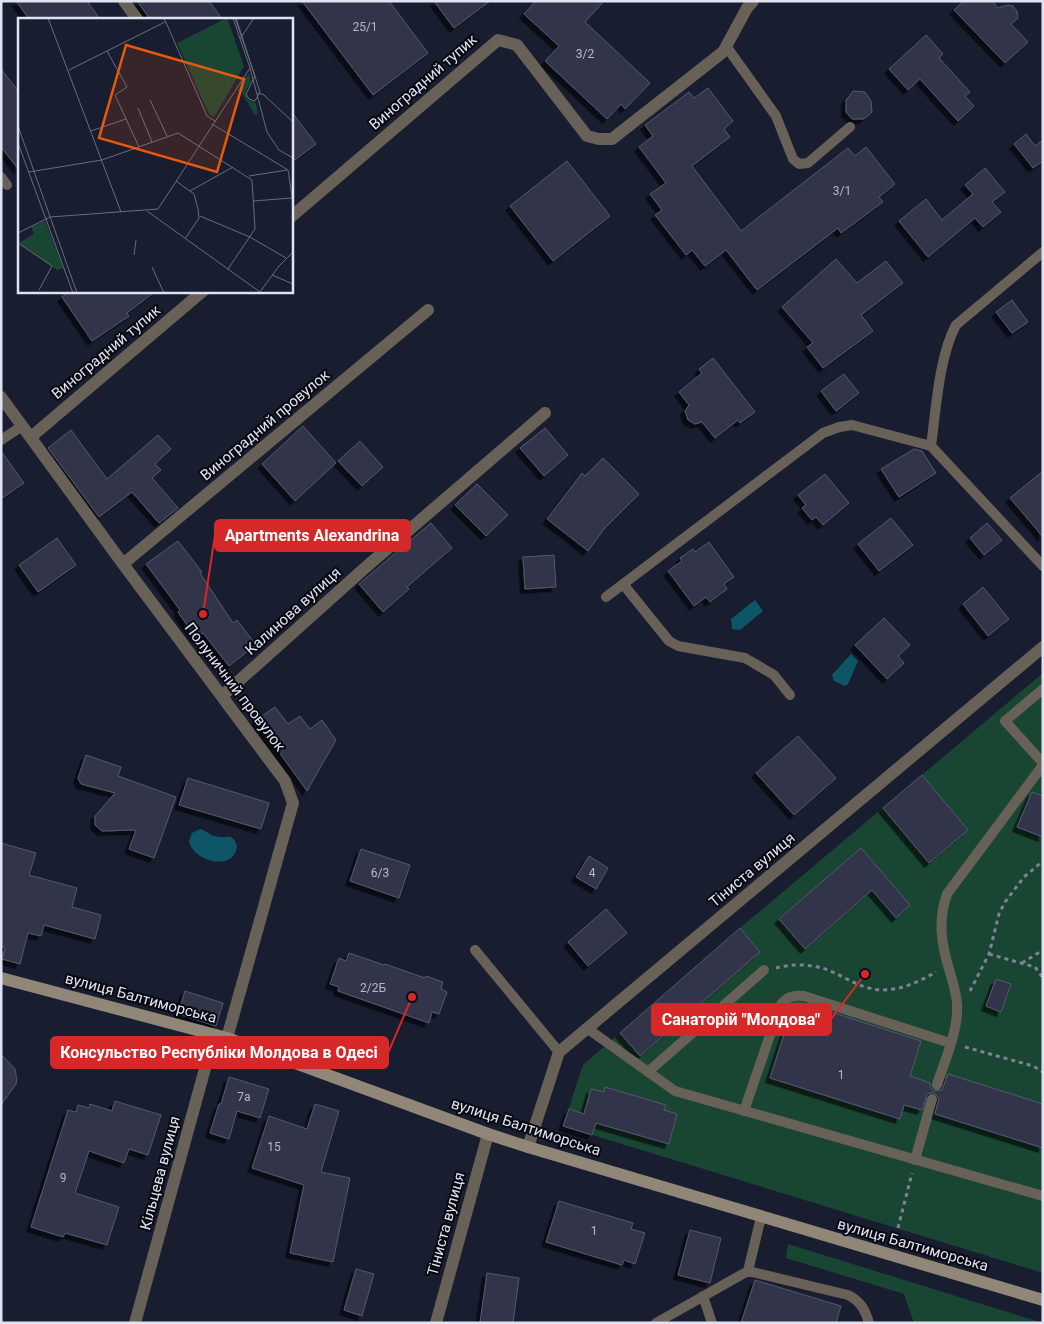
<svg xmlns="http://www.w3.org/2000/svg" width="1044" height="1324" font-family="Roboto,sans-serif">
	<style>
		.green { fill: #194633 }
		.water { fill: #0c5668 }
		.building { fill: #303549; stroke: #54596f; filter: url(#shadow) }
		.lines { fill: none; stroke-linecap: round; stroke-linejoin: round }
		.path { stroke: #7e8292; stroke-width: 3; stroke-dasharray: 4 4; stroke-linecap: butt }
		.service { stroke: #686158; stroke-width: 10 }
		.minor { stroke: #686158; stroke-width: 12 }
		.tertiary { stroke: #686158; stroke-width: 12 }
		.secondary { stroke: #918778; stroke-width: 12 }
		.labels { text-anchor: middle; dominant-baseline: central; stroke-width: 4; stroke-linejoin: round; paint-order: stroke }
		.number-label { font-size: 12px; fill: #b4b8c7 }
		.street-label { font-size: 15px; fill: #e0e3f1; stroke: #070810 }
		.inset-road { fill: none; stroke: #696c7d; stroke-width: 1 }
		.view { fill: #e8590c; fill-opacity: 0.15; stroke: #e8590c; stroke-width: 2.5 }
		.inset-edge { fill: none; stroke: #e0e3f1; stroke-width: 2.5 }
		.leader { fill: none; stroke: #d62828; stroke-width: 2 }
		.callout-dot { fill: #d62828; stroke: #070810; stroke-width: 2 }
		.callout { fill: #d62828; stroke: #d62828; stroke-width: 2 }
		.callout-label { font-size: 16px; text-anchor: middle; font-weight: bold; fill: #fff }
	</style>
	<defs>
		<filter id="shadow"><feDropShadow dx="-4.5" dy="4.5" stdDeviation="0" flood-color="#0009"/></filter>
	</defs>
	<rect width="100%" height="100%" fill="#191d30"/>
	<path class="green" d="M1043 673V1273L563 1126 583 1065 740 928Z
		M788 1244 1043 1323H914L904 1294 786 1258Z"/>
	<path class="water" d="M755 600 763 611 740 630 732 629 731 619Z
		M851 654 858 661 848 684 845 686 834 681 832 675Z
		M200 829C206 830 209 835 215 836 226 840 232 831 237 846 235 872 193 862 189 841L192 833Z"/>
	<path class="building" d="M16 1H87L100 19H29Z
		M137 1H209L222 19H150Z
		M302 1H389L428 53 373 95Z
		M434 1H490L454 28Z
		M536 1H604L585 22 650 83 625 109 621 104 607 119 545 61 559 46 524 14Z
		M964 1H992L998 8 1008 5 1013 6 1017 11 1018 18 1011 24 1028 42 1005 63 954 10Z
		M926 35 943 54 939 58 970 92 965 96 974 106 958 121 920 79 908 90 889 69Z
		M1 69 19 92V170L1 147Z
		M708 88 733 121 724 129 730 137 692 166 741 231 848 148 855 156 866 147 895 184 879 197 883 202 841 233 838 228 757 290 726 250 705 266 692 250 686 255 655 215 662 210 650 194 666 183 639 147 653 136 645 125 689 92 694 98Z
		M853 91 865 92 871 101 872 112 864 119H852L846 112V100Z
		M291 111 316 144 291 163Z
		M1026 134 1035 146 1043 140V161L1033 168 1014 144Z
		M567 161 610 216 553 261 510 206Z
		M985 168 1005 192 992 202 1001 212 983 227 975 218 928 257 899 221 926 199 942 220 973 194 965 185Z
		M836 259 857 283 886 261 903 283 861 315 873 331 823 368 807 347 813 343 782 307Z
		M70 291H156L127 313 129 316 92 341 62 297Z
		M1012 300 1028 322 1012 333 996 312Z
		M713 358 755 412 740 423 738 420 715 438 702 422 695 424 688 420 685 411 689 405 679 392 702 373 699 369Z
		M844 374 859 393 836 411 821 391Z
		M303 426 336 463 295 501 262 464Z
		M545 428 568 455 544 476 520 448Z
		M71 430 107 479 158 435 171 449 155 464 161 470 152 478 178 508 159 523 132 492 99 517 48 448Z
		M360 441 383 467 362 486 338 461Z
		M914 449 922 451 936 473 899 497 881 469Z
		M1 451 24 483 1 499Z
		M603 458 639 494 604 529 588 551 547 519 582 473 585 476Z
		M1043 471V537L1010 498Z
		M825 474 849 503 823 525 816 517 812 520 802 508 806 505 798 495Z
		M477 484 508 515 486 536 455 505Z
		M891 518 913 545 879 571 858 544Z
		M431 523 452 548 407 587 409 589 383 612 359 584Z
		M987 523 1002 540 984 555 970 538Z
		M57 538 76 565 38 592 19 565Z
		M178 541 202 572 200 573 233 623 237 620 256 645 229 666 203 633 196 638 178 612 180 610 146 564Z
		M709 542 734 577 724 584 727 589 710 602 706 597 694 606 668 571 682 561 680 558 693 549 695 552Z
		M554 555 556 587 525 589 523 557Z
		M983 587 1009 619 988 636 963 604Z
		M884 618 910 645 898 656 904 663 887 679 855 645Z
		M275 707 288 724 300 716 310 729 322 720 336 740 307 791 256 720Z
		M798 736 836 778 794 815 756 773Z
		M86 755 121 767 118 776 176 797 154 858 129 849 136 830 102 831 95 825V816L115 793 81 784 78 778Z
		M922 775 968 830 929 863 883 808Z
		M188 778 269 803 261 829 179 805Z
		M1032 792 1043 796V837L1017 827Z
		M1 843 36 853 29 875 77 888 72 907 101 915 95 939 44 925 41 936 28 933 20 964 2 959 5 948 1 946Z
		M861 848 910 905 896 918 872 890 805 949 779 919Z
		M361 849 410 865 399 898 350 881Z
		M589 856 608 868 596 889 576 877Z
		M606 909 627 933 588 966 568 942Z
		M740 928 760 952 640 1056 620 1033Z
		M349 953 384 965 385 964 425 978 426 976 443 982 441 989 447 992 439 1014 432 1012 429 1023 338 991 339 987 330 984 339 958 346 961Z
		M996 979 1011 984 1001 1012 986 1006Z
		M185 991 223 1003 216 1026 178 1014Z
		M794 1003H803L921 1041 910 1076 930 1083V1087L934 1091 942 1090 948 1074 1043 1104V1148L935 1114 939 1098 933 1092 927 1094 922 1110 904 1105 900 1119 770 1078Z
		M1 1054 15 1069 17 1080 16 1084 1 1105Z
		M229 1077 269 1089 260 1118 237 1111 229 1139 210 1133 219 1104H221Z
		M605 1087 666 1105 664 1110 677 1114 669 1144 596 1123 592 1135 563 1126 569 1109 584 1114 591 1089 604 1092Z
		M115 1101 161 1115 148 1155 129 1149 124 1163 89 1151 75 1193 119 1207 107 1245 65 1233 63 1237 31 1227 68 1110 76 1112 78 1105 89 1108 90 1104 112 1111Z
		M315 1104 339 1111 321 1172 350 1178 333 1262 290 1253 304 1185 252 1168 269 1116 307 1129Z
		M559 1201 633 1223 631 1229 645 1233 635 1264 624 1260 622 1265 546 1242Z
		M690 1230 721 1238 710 1283 678 1275Z
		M356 1269 374 1274 362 1316 344 1310Z
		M487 1273 519 1278 513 1323H480Z
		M755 1280 841 1306 836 1323H741Z"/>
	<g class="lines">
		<path class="path" d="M989 954 1035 967 1043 978
			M1022 963 1043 950
			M776 968C790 964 808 964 822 968 842 974 860 990 883 990 902 990 920 981 936 972
			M970 991 989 954 999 914 1005 902 1024 877 1043 861
			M965 1047 1033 1066 1043 1072
			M898 1228 912 1173"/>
		<path class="service" d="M726 46 776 116 793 159 799 164 808 163 850 127
			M1 177 7 185
			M1 440 22 426
			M931 446C936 410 939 356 956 325L1043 252
			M623 584 669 641 678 646 745 658 774 675 790 695
			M606 597 823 433 839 427 852 425 931 446 1043 566
			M1043 689 1005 721 1043 763
			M475 950 559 1052
			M588 1029 675 1091 1043 1196
			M648 1072 764 970
			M937 1085C945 1059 959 1030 957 1003 956 991 952 980 949 969 941 943 938 920 947 894L1043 765
			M744 1111 780 1006C786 997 793 995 804 996L950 1043
			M915 1160 932 1099
			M748 1271 761 1217
			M703 1296 712 1323
			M656 1323 748 1271 848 1295C860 1301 865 1309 869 1323"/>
		<path class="minor" d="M124 1 137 19
			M291 217 498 40 517 45 587 136 599 139H612L723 52 747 8 753 1
			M1 397 123 564 285 781 293 803 227 1038 209 1054 135 1323
			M31 437 203 291
			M123 564 428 310
			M222 696 366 567 545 413
			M436 1323 488 1134"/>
		<path class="tertiary" d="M528 1147 559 1052 1043 647"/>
		<path class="secondary" d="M1 978 227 1038 488 1134 528 1147 1043 1300"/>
	</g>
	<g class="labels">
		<g class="number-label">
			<text x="365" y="27">25/1</text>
			<text x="585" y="54">3/2</text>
			<text x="842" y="191">3/1</text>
			<text x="380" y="873">6/3</text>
			<text x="592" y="873">4</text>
			<text x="373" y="988">2/2Б</text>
			<text x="841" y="1075">1</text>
			<text x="244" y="1097">7а</text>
			<text x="274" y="1147">15</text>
			<text x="63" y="1178">9</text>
			<text x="594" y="1231">1</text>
		</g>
		<g class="street-label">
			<text transform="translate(423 82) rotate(-41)">Виноградний тупик</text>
			<text transform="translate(106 352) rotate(-40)">Виноградний тупик</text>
			<text transform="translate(265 425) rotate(-40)">Виноградний провулок</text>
			<text transform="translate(293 611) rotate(-42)">Калинова вулиця</text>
			<text transform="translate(235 687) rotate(53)">Полуничний провулок</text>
			<text transform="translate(752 870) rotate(-40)">Тіниста вулиця</text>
			<text transform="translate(141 998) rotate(15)">вулиця Балтиморська</text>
			<text transform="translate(526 1127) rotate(18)">вулиця Балтиморська</text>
			<text transform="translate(160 1173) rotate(-75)">Кільцева вулиця</text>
			<text transform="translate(446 1224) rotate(-75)">Тіниста вулиця</text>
			<text transform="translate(913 1245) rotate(16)">вулиця Балтиморська</text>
		</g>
	</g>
	<g transform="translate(18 18)">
		<rect width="275" height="275" fill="#191d30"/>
		<path d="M209 0 226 48 196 99 191 96 159 25ZM231 55 235 64 231 56 233 64 227 74 230 82 238 85 240 96 237 97 223 73H219ZM27 203 45 250 39 252 1 225 16 216 13 209Z" fill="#194633"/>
		<path class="inset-road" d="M30 0 103 194M146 0 189 98 197 103M217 0 237 58 228 76 231 81 237 83 242 74 218 0M222 21 236 0M89 33 109 69 97 77 121 129M232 50 249 114 261 132 275 140M51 52 147 4M240 75 246 77 275 104M132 82 149 118M120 90 134 124M194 106 270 152M0 108 59 275M73 113 108 101M0 125 55 275M270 152 275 185M11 154 84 142 160 115 234 162 237 211 210 251M231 158 269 152M158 163 176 176 180 191 181 200 167 221M172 173 215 149M235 183 274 180M129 193 242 274M182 198 232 219 268 240M0 215 32 199 140 191 232 50 215 0M0 225 34 248 21 272M116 237 118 222M134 249 146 275M254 257 275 266M242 274 261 248 275 234"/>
		<path class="view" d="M108 27 226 61 199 154 81 120Z"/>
		<rect width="275" height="275" class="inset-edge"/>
	</g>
	<path class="leader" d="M203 614L215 535M865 974L831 1019M412 997L388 1053"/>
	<g class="callout-dot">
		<circle cx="203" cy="614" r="5"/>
		<circle cx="865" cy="974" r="5"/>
		<circle cx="412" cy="997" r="5"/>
	</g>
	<g class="callout">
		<rect x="215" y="520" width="195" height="31" rx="5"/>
		<rect x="652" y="1004" width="179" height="31" rx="5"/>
		<rect x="51" y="1037" width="337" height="31" rx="5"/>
	</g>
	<g class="callout-label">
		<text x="312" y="541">Apartments Alexandrina</text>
		<text x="741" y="1025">Санаторій "Молдова"</text>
		<text x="219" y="1058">Консульство Республіки Молдова в Одесі</text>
	</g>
	<rect width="1044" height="1324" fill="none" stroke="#e0e3f1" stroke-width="5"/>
</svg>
